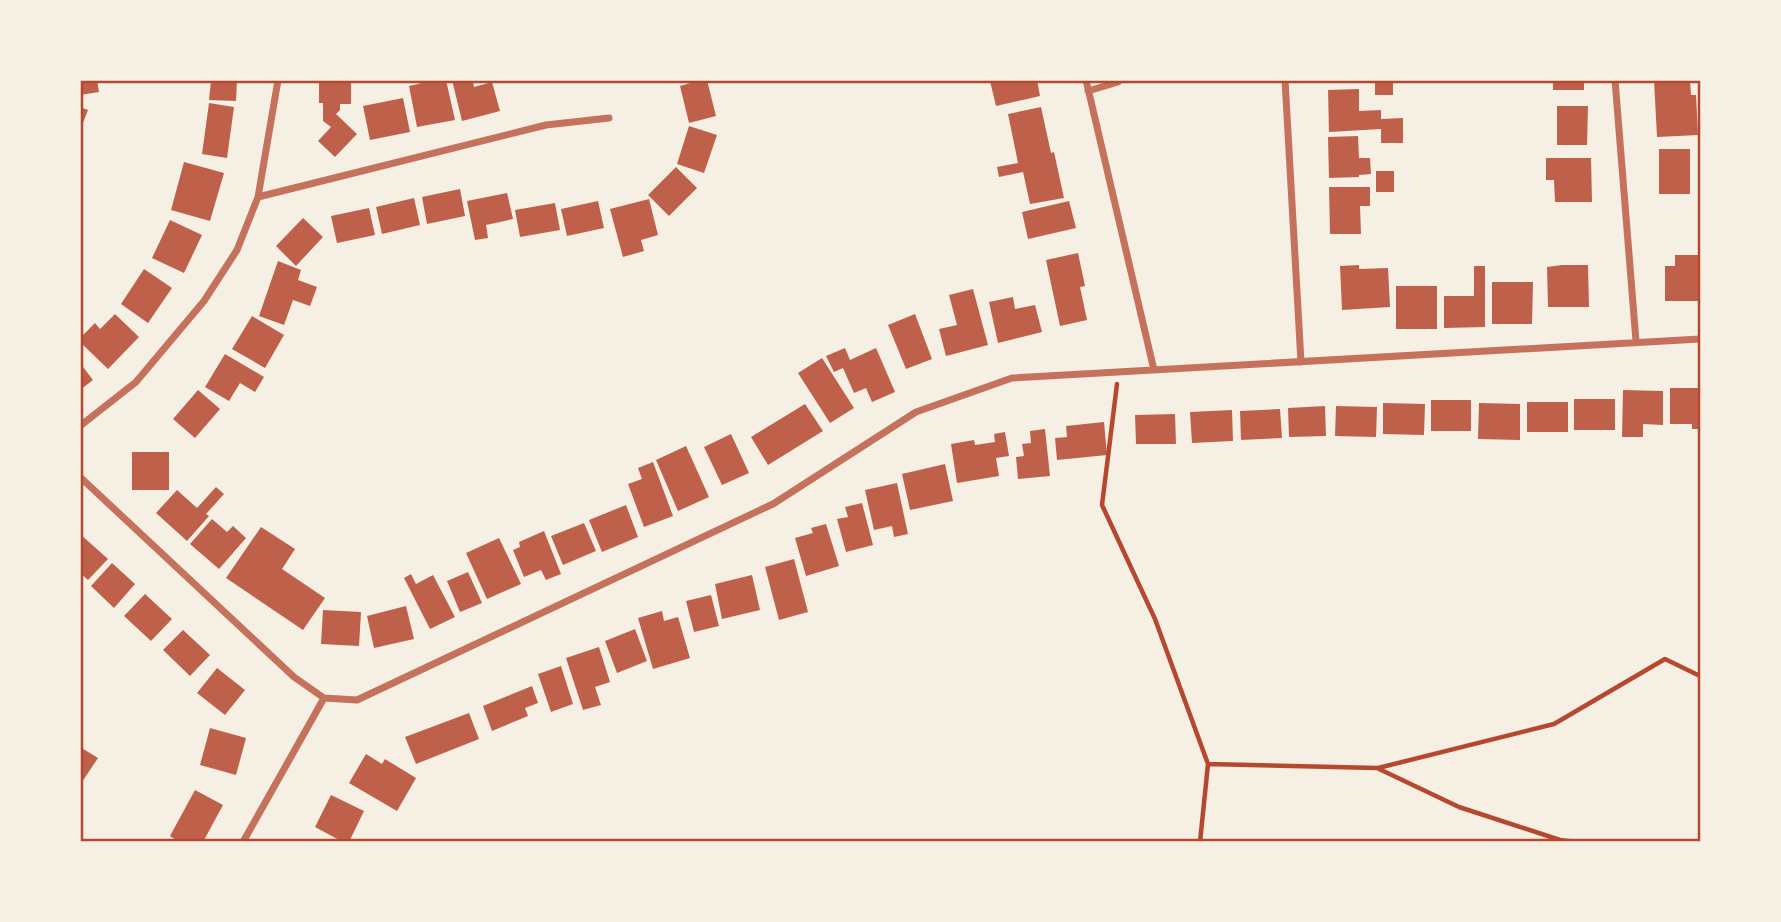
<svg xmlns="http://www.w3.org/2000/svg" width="1781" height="922" font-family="'Roboto Serif',serif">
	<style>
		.building { fill: #bf614a }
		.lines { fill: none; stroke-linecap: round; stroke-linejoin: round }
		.path { stroke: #b5482f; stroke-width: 4.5 }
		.minor { stroke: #c5725c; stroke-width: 7 }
		.neatline { fill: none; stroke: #b5482f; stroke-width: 2.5 }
	</style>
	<rect width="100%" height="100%" fill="#f6efe4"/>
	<path class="building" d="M80 80H97L99 92 80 95Z
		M211 80H237L236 101 209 100Z
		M319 80H351V104H340V110L336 114 357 134 335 157 318 141 331 127 323 121V103H319Z
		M435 80H446L455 120 417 127 409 86Z
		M452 80H473L474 87 492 82 500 111 462 121Z
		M701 80H707L716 116 689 123 680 86Z
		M994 80H1037L1040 96 996 106 990 81Z
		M1375 80H1393V95H1375Z
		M1553 80H1584V90H1553Z
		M1654 80H1690L1691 95H1696L1698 135 1657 137Z
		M1359 89V111L1381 110V119L1403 118V143H1381V129L1329 132 1328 90Z
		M403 98 410 132 370 140 363 106Z
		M209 103 234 107 227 158 202 154Z
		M1557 106H1588L1587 145H1557Z
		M80 107 88 110 81 128H80Z
		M1041 107 1051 153 1054 152 1064 198 1030 204 1023 172 999 177 997 167 1018 163 1008 114Z
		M689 126 717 135 704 173 677 164Z
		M1358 136 1359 158H1370L1371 174 1359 175V177L1329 178 1328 137Z
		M1659 149H1690V194H1659Z
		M1546 158H1591L1592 202H1555L1554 180H1546Z
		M184 162 224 173 210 221 171 210Z
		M676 167 697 188 669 216 648 195Z
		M1376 171H1394V192H1376Z
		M1329 187H1370V206H1360L1361 234H1330Z
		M460 189 465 216 427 224 422 197Z
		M507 193 513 219 486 225 488 238 475 240 467 201Z
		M414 198 420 225 382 234 376 207Z
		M649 199 658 235 641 240 644 251 623 257 610 209Z
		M598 201 604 228 567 236 561 209Z
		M1069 201 1076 228 1028 239 1022 212Z
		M555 203 560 230 520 237 515 210Z
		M369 208 375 235 337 243 331 216Z
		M303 218 323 237 296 266 276 246Z
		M170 220 202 235 184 273 152 258Z
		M1078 253 1085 286 1080 287 1087 320 1060 326 1046 260Z
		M1675 255H1700V301H1665V266H1675Z
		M278 261 301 270 298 280 317 287 310 306 293 300 284 325 259 316Z
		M1359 265V269L1388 268 1390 307 1342 310 1340 266Z
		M1562 265H1588L1589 307H1548L1547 267Z
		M1474 266H1485V327L1444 328V296H1474Z
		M144 269 172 288 148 323 121 304Z
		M1492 282H1533L1532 324H1492Z
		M1396 286H1437V329H1396Z
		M973 289 988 345 946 356 939 329 957 325 949 295Z
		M1013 297 1015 309 1035 305 1042 332 998 343 989 302Z
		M115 314 139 337 108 369 80 342V338L95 323 100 329Z
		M915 314 932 359 906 369 888 325Z
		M252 316 284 335 265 368 232 349Z
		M845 348 850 360 876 348 895 392 872 402 866 388 854 393 843 368 834 372 826 356Z
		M225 354 264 377 255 392 240 383 229 401 205 387Z
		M822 358 854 408 830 423 798 373Z
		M80 363 93 380 80 390Z
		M1670 388H1700V429H1692V424H1670Z
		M198 390 220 409 195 438 173 419Z
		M1623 390 1663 391V425L1643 424V437H1622Z
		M1574 399H1615V430H1574Z
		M1431 400H1471V431H1431Z
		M1527 402H1568V432H1527Z
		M1383 403 1425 404 1424 435 1383 434Z
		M1479 403 1520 404V440L1478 439Z
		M805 404 823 431 768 465 751 437Z
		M1325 406 1326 436 1289 437 1288 408Z
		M1336 406 1377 407 1376 437 1335 436Z
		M1280 409 1282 438 1241 440 1240 411Z
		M1232 410 1233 441 1192 443 1190 412Z
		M1175 414 1176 444H1136L1135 415Z
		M1104 422 1107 455 1057 460 1055 438 1067 437 1066 426Z
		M1045 429 1050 476 1018 479 1016 457 1024 456 1022 444 1031 443 1030 431Z
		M1005 432 1009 456 996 458 999 476 957 483 951 444 974 440 975 445 995 442 994 434Z
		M731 434 749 473 722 485 704 447Z
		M686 446 709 497 678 511 656 460Z
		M132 452H169V490H132Z
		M653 462 673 516 644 527 628 484 642 479 638 468Z
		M945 464 953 501 910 510 902 474Z
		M897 483 908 534 894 537 892 526 874 530 865 490Z
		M216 487 224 494 206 514 209 516 187 541 156 513 177 490 197 508Z
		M862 503 873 545 846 552 837 519 848 517 845 507Z
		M626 505 638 537 602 552 589 520Z
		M212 519 227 532 233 526 246 538 219 569 190 544Z
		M584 523 596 551 563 565 551 536Z
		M826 524 839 566 806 576 795 538 813 533 811 528Z
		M261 527 295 549 282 569 325 598 303 630 226 578Z
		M544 531 561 574 546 580 541 570 524 577 513 550 520 547 519 542Z
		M80 534 108 559 88 580 80 573Z
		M499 538 521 584 487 599 466 553Z
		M794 559 808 612 779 620 765 567Z
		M112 563 135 584 114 608 91 586Z
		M468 572 482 603 460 612 447 581Z
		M411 574 416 584 433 575 455 617 430 629 404 578Z
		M752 575 760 610 722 619 715 584Z
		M145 594 172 619 151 641 124 616Z
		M711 595 719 626 694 632 686 601Z
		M406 606 414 639 374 648 367 616Z
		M323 610 361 612 359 646 321 644Z
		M662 611 664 621 678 617 690 658 653 669 638 618Z
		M635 629 647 661 617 673 605 641Z
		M183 630 210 655 190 676 163 650Z
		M599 647 610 682 595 687 601 705 583 710 566 658Z
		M561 666 573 704 551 712 538 674Z
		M217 668 245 690 225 715 197 693Z
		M532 686 538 703 525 708 528 716 492 731 483 706Z
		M469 713 479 739 416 764 405 737Z
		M210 728 246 738 236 775 200 765Z
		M80 747 98 758 80 785Z
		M366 754 382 764 385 759 416 778 397 811 349 783Z
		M195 790 223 805 203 842H179L170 836Z
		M331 795 364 811 349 842H343L315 827Z"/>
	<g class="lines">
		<path class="path" d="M1117 384 1102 505 1155 619 1208 764 1200 842
			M1208 764 1377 768 1459 807 1560 840 1576 842
			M1378 768 1554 724 1665 659 1700 676"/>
		<path class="minor" d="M1086 80 1154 370
			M1285 80 1301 362
			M1615 80 1636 341
			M1088 91 1118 82
			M258 197 546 125 609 118
			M80 426 136 382 204 301 237 250 258 197 278 80
			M80 477 294 677 324 698 357 700 773 504 916 412 1012 378 1700 339
			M243 842 324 698"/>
	</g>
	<rect width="1781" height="922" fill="none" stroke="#f6efe4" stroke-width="164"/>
	<rect x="82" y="82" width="1617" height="758" class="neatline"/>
</svg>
